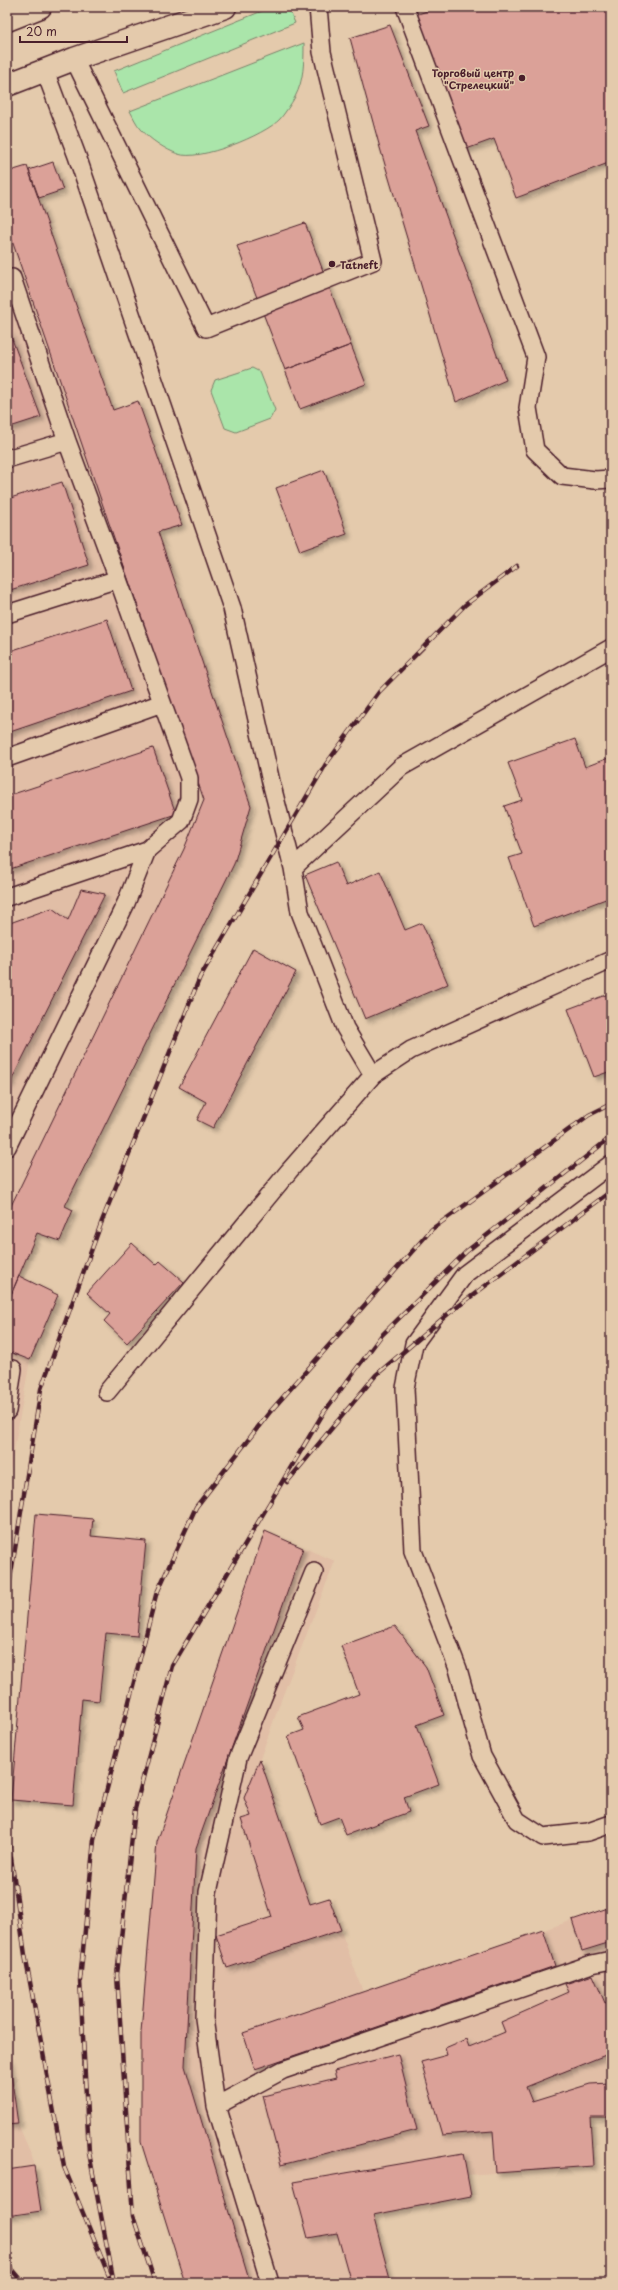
<svg xmlns="http://www.w3.org/2000/svg" width="618" height="2290" font-family="'Playpen Sans',sans-serif">
	<style>
		.built { fill: #e1bea6 }
		.green { fill: #aae5aa; stroke: #7a826a }
		.building { fill: #dba198; stroke: #4a1f2b; filter: url(#shadow) }
		.lines { fill: none; stroke-linecap: round; stroke-linejoin: round }
		.service-casing { stroke: #4a1f2b; stroke-width: 20 }
		.secondary-casing { stroke: #4a1f2b; stroke-width: 25 }
		.service { stroke: #e4caac; stroke-width: 17 }
		.secondary { stroke: #e4caac; stroke-width: 22 }
		.rail-casing { stroke: #4a1f2b; stroke-width: 4.5 }
		.rail { stroke: #e4caac; stroke-width: 3; stroke-dasharray: 9; stroke-linecap: butt }
		.poi-dot { fill: #4a1f2b; stroke: #e4caac; stroke-width: 1.5 }
		.labels { text-anchor: middle; dominant-baseline: central; stroke-width: 3; stroke-linejoin: round; paint-order: stroke }
		.poi-label { font-size: 10px; font-weight: bold; fill: #4a1f2b; stroke: #e4caac; text-anchor: end }
	</style>
	<defs>
		<filter id="shadow"><feDropShadow dx="3.5" dy="3.5" stdDeviation="2" flood-color="#0004"/></filter>
	</defs>
	<rect width="100%" height="100%" fill="#e4caac"/>
	<filter id="ink" filterUnits="userSpaceOnUse"><feTurbulence type="fractalNoise" baseFrequency=".025" numOctaves="2"/><feDisplacementMap in="SourceGraphic" scale="8" xChannelSelector="R" yChannelSelector="G"/><feConvolveMatrix kernelMatrix="1 2 1 2 8 2 1 2 1" color-interpolation-filters="sRGB"/></filter>
	<g filter="url(#ink)">
		<path class="built" d="M27 166 113 410 138 401 182 525 159 533 251 806 234 864 65 1206 73 1210 60 1241 37 1233 19 1276 58 1295 30 1360 7 1489V172Z
			M265 1531 335 1561 281 1700 260 1759 310 1904 329 1898 363 1992 608 1908 611 1917V2117H590L593 2166 467 2175 471 2196 373 2215 391 2283H185L141 2142V2032L157 1842Z
			M7 2042 18 2124 32 2156 41 2211 7 2216Z"/>
		<path class="green" d="M272 7H288L295 23 123 93 114 71Z
			M304 43C304 62 304 80 295 97 291 104 285 113 280 119 265 135 199 162 178 154 166 150 149 139 141 129 136 124 133 116 130 111Z
			M252 368 260 372 275 410 270 419 236 432 225 428 211 390 215 380Z"/>
		<path class="building" d="M438 7H445L446 11 457 7H611V162L516 198 494 139 461 151 410 17Z
			M390 25 429 126 415 131 506 380 456 402 380 148 350 38Z
			M53 162 63 190 39 198 29 170Z
			M27 166 113 410 138 401 182 525 158 532 251 806 234 864 65 1206 73 1210 60 1241 37 1233 7 1304V1214L184 849 204 800 7 226V172Z
			M305 223 351 345 285 370 237 246Z
			M9 331 41 417 7 428V332Z
			M351 345 366 384 300 409 285 370Z
			M324 470 347 534 300 551 276 488Z
			M62 482 89 565 7 591V499Z
			M107 619 131 691 7 733V652Z
			M575 739 585 767 611 757V897L534 926 509 858 522 854 504 806 522 800 508 763Z
			M153 748 176 814 7 870V796Z
			M336 862 346 886 380 871 405 930 422 923 448 984 365 1019 305 875Z
			M81 889 105 894 9 1085 7 1084V924L52 908 68 920Z
			M253 948 296 972 213 1128 197 1120 206 1102 179 1087Z
			M611 993V1071L594 1077 568 1009Z
			M132 1243 156 1265 160 1261 184 1282 127 1343 104 1321 110 1314 87 1293Z
			M19 1276 58 1295 30 1360 7 1351V1304Z
			M36 1514 93 1519 91 1536 146 1541 137 1636 106 1633 99 1701 82 1699 73 1805 11 1800Z
			M265 1531 303 1548 196 1848 185 2066 250 2283H185L141 2142V2032L157 1842Z
			M395 1626 426 1667 444 1715 417 1725 439 1784 404 1797 409 1812 346 1835 339 1817 320 1824 288 1736 304 1730 298 1717 359 1694 341 1646Z
			M260 1759 310 1904 329 1898 341 1930 227 1968 216 1935 272 1917 241 1819 251 1816 244 1798Z
			M608 1908 611 1917V1942L582 1951 572 1920Z
			M543 1930 555 1966 255 2069 243 2033Z
			M593 1975 605 2003 611 2000V2055L608 2054 526 2087 532 2102 590 2084 611 2083V2117H590L593 2166 496 2173 493 2131 442 2135 421 2062 447 2055 445 2048 466 2039 469 2047 505 2032 501 2022 569 1992 565 1984Z
			M398 2054 417 2130 281 2165 263 2096 336 2078 334 2071Z
			M7 2059H9L18 2124 7 2125Z
			M463 2153 471 2196 373 2215 391 2283H351L337 2233 308 2238 293 2182Z
			M34 2166 41 2211 7 2216V2170Z"/>
		<g class="lines">
			<defs>
				<path id="service" d="M405 7 536 357 528 408 535 450 562 476 595 480 611 479
					M74 59 206 328 373 261 322 52 318 7
					M45 71 77 156 232 608 271 782 293 868 300 912 345 1028 373 1075
					M7 279 12 278 67 441 118 579 7 614
					M7 459 67 441
					M7 758 162 703
					M293 868 401 767 611 648
					M7 897 147 850 181 821 189 799V778L118 579
					M7 1147 126 903 147 850
					M611 1164 465 1274 414 1344 405 1388 413 1551 458 1669 482 1756 517 1820 543 1837 588 1832 611 1824
					M107 1392 289 1171 373 1075 411 1050 611 960
					M7 1411 13 1369
					M216 2106 283 2070 592 1964 611 1960
					M270 2283 216 2106 204 2018 208 1892 238 1758 314 1572"/>
				<path id="secondary" d="M7 20 40 7
					M7 85 74 59 225 7"/>
			</defs>
			<use href="#service" class="service-casing"/>
			<use href="#secondary" class="secondary-casing"/>
			<use href="#service" class="service"/>
			<use href="#secondary" class="secondary"/>
			<defs>
				<path id="rail" d="M287 1482 376 1375 448 1314 611 1191
					M7 1615 8 1592 41 1389 102 1221 200 977 326 764 379 692 465 605 517 566
					M7 1830 25 1955 64 2167 109 2276
					M7 2264 23 2283
					M114 2283 89 2153 80 1980 94 1840 156 1595 196 1507 269 1413 432 1229 589 1115 611 1104
					M155 2283 133 2216 117 1975 135 1809 172 1666 324 1412 381 1336 467 1251 611 1137"/>
			</defs>
			<use href="#rail" class="rail-casing"/>
			<use href="#rail" class="rail"/>
		</g>
	</g>
	<g class="poi-dot">
		<circle cx="522" cy="78" r="4"/>
		<circle cx="332" cy="264" r="4"/>
	</g>
	<g class="labels">
		<g class="poi-label">
			<text x="514" y="72">Торговый центр<tspan x="514" dy="12">"Стрелецкий"</tspan></text>
			<text x="340" y="264" text-anchor="start">Tatneft</text>
		</g>
	</g>
	<rect width="618" height="2290" fill="none" stroke="#e4caac" stroke-width="24"/>
	<rect x="12" y="12" width="594" height="2266" fill="none" stroke="#4a1f2b" stroke-width="1.5" filter="url(#ink)"/>
	<path d="M20 36v6h107v-6" fill="none" stroke="#4a1f2b" stroke-width="2"/>
	<text x="26" y="36" font-size="12" fill="#4a1f2b" stroke="#e4caac" stroke-width="3" paint-order="stroke">20 m</text>
</svg>
